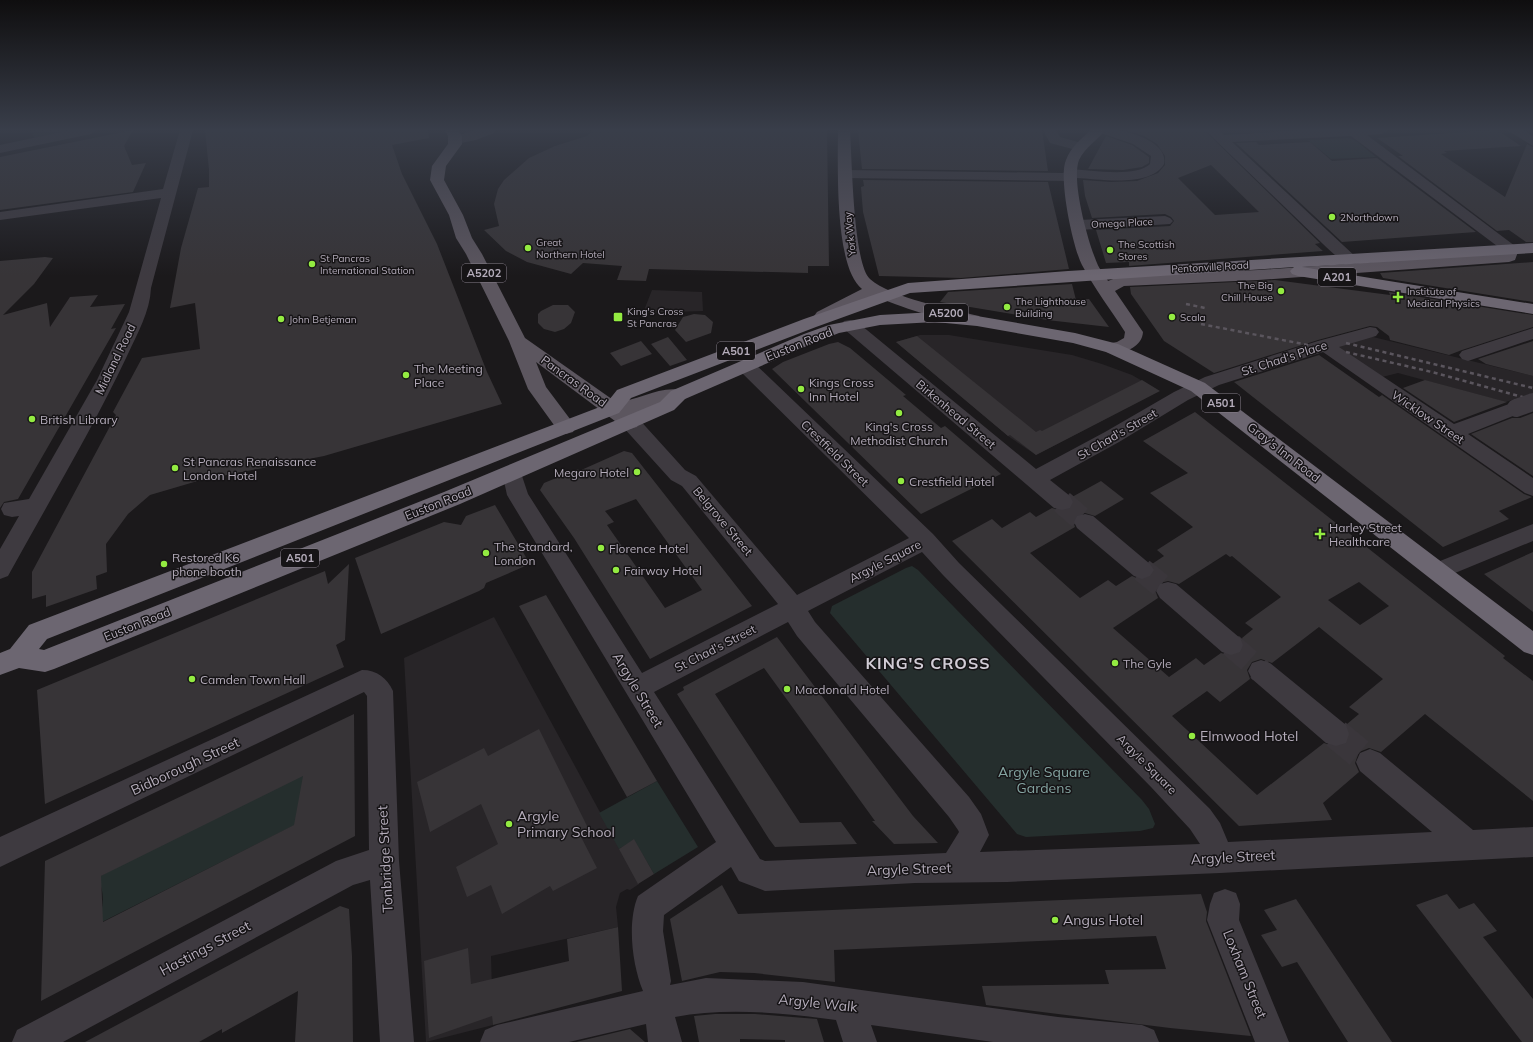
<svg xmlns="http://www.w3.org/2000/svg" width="1533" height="1042" font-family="Mulish,sans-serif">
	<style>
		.built { fill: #282528 }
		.green { fill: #252e2d }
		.building { fill: #373437; fill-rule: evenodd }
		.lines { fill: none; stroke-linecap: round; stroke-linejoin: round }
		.minor-tunnel-far1 { stroke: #3a363b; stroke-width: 24; stroke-dasharray: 24 12; stroke-linecap: butt }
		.minor-tunnel { stroke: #3a363b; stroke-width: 30; stroke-dasharray: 30 15; stroke-linecap: butt }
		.minor { fill: #3e3a40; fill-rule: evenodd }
		.major { fill: #5c565f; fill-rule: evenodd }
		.highway { fill: #6c6671; fill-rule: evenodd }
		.rail { stroke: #5a555d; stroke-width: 2.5; stroke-dasharray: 4 3.5; stroke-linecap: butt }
		.minor-bridge { stroke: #3e3a40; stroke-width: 18 }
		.poi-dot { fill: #93eb41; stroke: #161416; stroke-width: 1.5 }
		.labels { text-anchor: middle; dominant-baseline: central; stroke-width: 3; stroke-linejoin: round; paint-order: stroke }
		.far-poi-label { font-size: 10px; fill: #b4acba; stroke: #161416; text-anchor: start }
		.far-street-label { font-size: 10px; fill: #b4acba; stroke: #161416 }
		.shield { fill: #161416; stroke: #857e89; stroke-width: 1 }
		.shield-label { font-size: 11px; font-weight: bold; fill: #b4acba }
		.street-label { font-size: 12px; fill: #b4acba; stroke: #161416 }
		.poi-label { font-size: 12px; fill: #b4acba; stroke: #161416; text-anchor: start }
		.near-street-label { font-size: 14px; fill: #b4acba; stroke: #161416 }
		.near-poi-label { font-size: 14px; fill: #b4acba; stroke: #161416; text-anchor: start }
		.near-park-label { font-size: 14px; fill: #84a4a1; stroke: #161416 }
		.district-label { font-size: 16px; font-weight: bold; letter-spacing: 1px; fill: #d2cdd6; stroke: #161416 }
	</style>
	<rect width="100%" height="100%" fill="#1b191b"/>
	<path class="built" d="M652 290 702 292 703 311 643 313Z
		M920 335H949L1072 355 1102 364 1132 375 1156 389 1157 392 1036 455 1008 436 896 342Z
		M1369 336 1533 376V393L1506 402 1398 373 1382 377 1336 346Z
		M494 617 639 884 630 890 627 889 620 893 616 907 618 927 491 956 493 1025 426 1042 404 658Z"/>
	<path class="green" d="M31 130H77L34 138Z
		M1348 138 1355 140 1376 157 1331 159 1308 140Z
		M912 566 918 570 1142 800 1149 809 1155 824 1153 828 1140 831 1026 837 1017 834 830 613 832 606 906 568Z
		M317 756 305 820 98 924C103 910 106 891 97 878Z
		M657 781 698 847 654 874 634 840 619 849 599 813Z"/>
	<path class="building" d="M133 130 124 146 132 165 146 163 133 192 0 210V157Z
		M205 130H428L429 138 392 145 402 174 437 244 487 372 502 404 324 456 201 480 150 495 128 514 106 544 107 572 96 576 97 589 46 607V595L32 599V572L116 415 113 412 142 358 200 349 195 303 170 308 181 248 198 188 209 187V170Z
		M593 130H827L829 266H808V273L649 269 646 281 617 280 622 266 583 263 571 274 527 262 506 251 484 230 499 226 494 204 498 189 504 180 529 158 555 146 587 136Z
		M858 130H1042L1048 171 862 169Z
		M1125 130H1204L1320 243 1315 244 1323 251 1129 266V262L1106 263 1096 230 1170 226 1174 221 1171 217 1165 214 1092 218 1085 196 1083 180 1111 182 1137 181 1158 173 1165 165V156L1157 144 1144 136ZM1211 165 1259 212 1215 215 1178 178Z
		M1497 130 1521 146 1444 151 1447 153 1441 154 1505 197 1527 144 1533 147V242H1526L1509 230 1497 231 1398 156H1403L1377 138Z
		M1106 136 1132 145 1149 157V163L1142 167 1123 170 1088 169Z
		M1256 142 1259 145 1310 142 1332 161 1377 158 1476 232 1342 242 1236 143Z
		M863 180 1048 182 1069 269 961 278 879 276 863 212 861 187 864 186Z
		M45 257 53 258 34 284 3 315 47 303 50 327 70 297 98 295 90 307 125 304 111 329 116 328 18 499 4 502 0 508V261Z
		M1533 262V302L1383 278 1380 273Z
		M1275 280 1390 295 1389 292 1533 315V327L1462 350 1449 355 1390 340 1389 336 1377 327 1370 326 1318 340 1214 373 1164 341 1131 294 1130 287Z
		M1072 284 1076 300 1089 299 1109 327 1047 320 940 302 948 292Z
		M553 305H568L575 312 571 323 564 329 555 332 544 329 538 323V314L541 311Z
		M694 314 705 315 713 322 711 333 686 342 675 330 683 317Z
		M917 336 1036 432 1040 430 1042 431 1142 380 1160 391 1036 455 1010 435 1008 436 896 342Z
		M668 337 687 360 670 366 651 344Z
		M641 341 652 354 621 366 610 353Z
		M1533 341V376L1486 364 1478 359Z
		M838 342 850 348 906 395 903 396 941 428 945 426 1001 474 921 514 772 369 783 362 829 344Z
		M1319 355 1379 397 1382 395 1524 494 1532 497 1499 511 1509 519 1443 547 1234 382Z
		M1425 380 1507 402 1454 422 1403 388Z
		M1195 412 1505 656 1503 658 1533 681V801L1425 714 1381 752 1369 748 1359 752 1355 763 1359 772 1323 803 1332 820 1239 826 952 541 992 519 1002 528 1030 512 1036 517 1052 508 1062 511 1070 509 1074 503 1072 497 1101 481 1124 499 1095 516 1085 513 1077 515 1073 521 1075 527 1030 553 1080 598 1108 580 1116 586 1132 576 1141 580 1151 577 1155 571 1152 564 1164 556 1157 550 1193 527 1150 493 1188 473 1143 441ZM1226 554 1230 557 1232 556 1281 597 1245 623 1253 629 1242 638 1244 646 1240 653 1231 656 1221 653 1204 665 1196 658 1169 677 1113 628 1158 598 1155 590 1160 583 1168 581 1179 584ZM1359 582 1389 606 1360 625 1328 600ZM1319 627 1383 679 1349 707 1359 714 1347 724 1350 734 1346 744 1336 747 1324 743 1257 795 1172 716 1207 691 1220 702 1250 679 1247 670 1252 662 1261 659 1272 663Z
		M1533 413V476L1471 434 1512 418H1520Z
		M624 451 632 453 752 606 650 659 574 538 540 490 544 483 578 469 579 471ZM636 499 702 590 665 608 607 525 614 522 605 511Z
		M495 505 530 564 486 583 484 588 479 591 381 634 355 558 444 522 461 525 466 516Z
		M1533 552V612L1484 574Z
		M349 564 345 640 336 645 344 667 45 804 37 690 325 571 328 584Z
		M546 595 657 781 627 797 519 606Z
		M777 637 913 816 938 843 894 844 872 821H875L764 668 715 694 800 823 841 822 857 844 775 847 769 839 677 694 684 690 683 687Z
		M354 714 355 836 41 1001 45 861ZM303 776 294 825 103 922 101 876Z
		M539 729 589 830 580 835 597 868 553 891 550 886 502 914 491 885 467 897 456 867 498 844 481 804 430 832 417 782 484 748 488 756Z
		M634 839 654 874 638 884 619 849Z
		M722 885 738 914 1201 894 1207 912 1206 921 1251 1036 1170 1028 986 1005 982 986 1109 984 1105 970 1166 969 1156 936 834 950 835 982 754 973 720 972 682 981 670 919Z
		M1447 894 1459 909 1474 903 1497 931 1483 937 1533 999V1042H1522L1416 905Z
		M1296 899 1392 1042H1348L1297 962 1282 967 1261 935 1277 930 1264 910Z
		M340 906 349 909 352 956 353 1042H295L298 991 222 1033V1029L199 1042H85Z
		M618 927 622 991 493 1025 492 1016 429 1038 424 961 468 948 471 984 569 961 567 939Z
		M715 1014H755L817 1019 824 1042H785V1040L740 1039V1042H699L694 1016Z
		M630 1029 645 1042H576Z"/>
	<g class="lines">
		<path class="minor-tunnel-far1" d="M1062 502 1085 522
			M1142 570 1168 591
			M1231 645 1261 671"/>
		<path class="minor-tunnel" d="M1336 734 1370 762"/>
		<path class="minor" d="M71 130H97L91 134 0 153V145Z
			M180 130H193L151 288C150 312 137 334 127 356 91 432 48 503 8 576L0 579V549L19 516 12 517 4 515 1 509 4 503 29 499 97 380 129 312 161 198 0 220V212L163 189Z
			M477 130H495L494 133 476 140 456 144 449 140 451 137Z
			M1043 130H1056L1060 137 1085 144 1087 147 1085 150 1080 151 1050 143Z
			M1100 130C1107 130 1115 129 1122 131 1137 134 1168 144 1164 164 1150 188 1100 179 1077 178L1070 181 845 178 840 177 838 174 840 171 845 170 1063 173 1070 169C1090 170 1135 178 1150 164L1151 156 1133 144 1101 133Z
			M1205 130H1219L1224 135 1308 130H1388L1382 134 1367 135 1519 249 1517 252H1505L1351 136 1232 142 1357 258 1355 261C1342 265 1332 252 1323 244Z
			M1507 130H1523L1533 136V146Z
			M1165 216 1170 218 1173 221 1170 224 1079 230 1074 228 1071 225 1074 222 1079 220Z
			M850 320 856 321 1036 469 1105 432 1174 392 1205 377 1318 341 1370 327 1376 328 1379 332 1376 336 1339 347 1454 424 1509 404 1516 402 1523 404 1526 408 1523 412 1468 434 1533 478V496L1525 493 1323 352 1219 385 1188 400 1119 442 1050 480 1070 496 1073 502 1070 508 1062 510 1054 508 844 329 841 325 844 321Z
			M1533 328V339L1468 361 1462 359 1459 355 1462 351Z
			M746 360 753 362 933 534 959 563 1210 809 1220 823 1228 842 1432 832 1360 771 1356 762 1360 753 1370 749 1380 753 1473 830 1533 827V857L1220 873 1007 882 915 883 765 891 739 881 731 867 664 915 663 931 671 981 670 985 706 978 803 982 1058 1017 1142 1025 1154 1030 1159 1042H993L871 1025 877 1042H843L836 1020C785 1013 726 1007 675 1017L682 1042H648L646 1024 569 1042H480L485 1030 497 1025 643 991C632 965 627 922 638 896L716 842 507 495 502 472 505 467 512 465 519 467 528 494 642 673 778 604 682 486 671 480 623 427 620 422 623 417 630 415 637 417 685 470 696 476 797 595 909 538 739 370 737 366 739 362ZM922 552 943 575 1151 787 1190 829 1200 844 980 852 989 835 981 814 969 797 815 622 808 611ZM788 622 797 636 949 817 958 830 959 832 946 853 765 861 760 859 654 692Z
			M1085 514 1093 516 1150 564 1154 570 1150 576 1142 579 1134 576 1077 528 1074 522 1077 516Z
			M1533 524V541L1438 580 1430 577 1426 571 1430 565Z
			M1168 582 1176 584 1240 638 1243 645 1240 652 1231 655 1222 652 1160 598 1156 591 1160 584Z
			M1261 660 1270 663 1346 725 1349 734 1346 743 1336 746 1326 743 1252 679 1248 671 1252 663Z
			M362 670C377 670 387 678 393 691L399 861 414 1042H380L370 880 353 885 63 1042H12L17 1030 336 861 369 850 367 696 364 692 0 867V837Z
			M1225 889 1236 893 1240 904 1239 920 1289 1042H1255L1207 920 1210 904 1214 893Z"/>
		<path class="major" d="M445 130H458L462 136V144L446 166 444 180 463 215 472 238 482 254 525 338 616 402C640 401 661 384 685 391L688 395 685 399 662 403 633 414 640 422 637 427 630 429 623 427 536 362 546 387 576 427 573 432 566 434 559 432 528 389 509 341 466 254 456 238 449 215 430 180 432 166 448 144V136Z
			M838 130H850C852 157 853 264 870 279 891 298 951 309 979 316L982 320 979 324C960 328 895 305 875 296L829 320 823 321 817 320 814 316 817 312 862 289C834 267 838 166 838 130Z
			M1091 130H1105C1097 141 1085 147 1079 160 1071 181 1088 242 1097 263 1099 269 1105 275 1108 281L1121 276 1258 270 1502 253 1505 246H1517L1519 249 1515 260 1509 262 1258 280 1124 286 1115 291 1143 332C1142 349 1120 355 1106 352L1103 348 1106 344 1117 342 1124 338 1125 332C1111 310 1094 288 1082 265 1073 248 1058 177 1066 160 1071 147 1081 139 1091 130Z"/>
		<path class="highway" d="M1533 243V253L1302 267 1533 304V314L1298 276 1292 274 1290 271 1294 267 910 293 816 327 631 398 619 413 47 639 39 649 44 650 444 492 660 402 671 391 804 334 829 325 880 315 935 312 977 316 1075 333 1118 344 1205 383 1533 631V655L1524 652 1191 391 1106 352 1073 343 977 326 935 322 880 325 839 333 816 342 685 399 674 410 460 504 54 669 45 672 19 668 0 675V653L10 649 29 625 605 405 617 390 804 319 908 283 1068 271Z"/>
		<path class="rail" d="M1186 304 1205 308
			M1201 324 1308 345
			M1346 343 1533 388
			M1346 352 1432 372 1533 400"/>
		<path class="minor-bridge" d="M1516 408 1533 402"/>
	</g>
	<linearGradient id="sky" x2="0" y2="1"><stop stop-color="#0f0e0f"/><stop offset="0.47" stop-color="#393e4a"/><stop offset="1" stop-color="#393e4a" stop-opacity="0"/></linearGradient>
	<rect width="1533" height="276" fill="url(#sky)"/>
	<g class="poi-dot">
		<circle cx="1332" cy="217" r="4"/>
		<circle cx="528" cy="248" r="4"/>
		<circle cx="1110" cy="250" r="4"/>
		<circle cx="312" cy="264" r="4"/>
		<circle cx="1281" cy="291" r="4"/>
		<path d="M1396 291h4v4h4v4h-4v4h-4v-4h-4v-4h4z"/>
		<circle cx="1007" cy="307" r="4"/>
		<rect x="613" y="312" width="10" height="10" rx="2"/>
		<circle cx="1172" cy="317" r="4"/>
		<circle cx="281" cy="319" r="4"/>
		<circle cx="406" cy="375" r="4"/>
		<circle cx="801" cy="389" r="4"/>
		<circle cx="899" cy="413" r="4"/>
		<circle cx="32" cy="419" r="4"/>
		<circle cx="175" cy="468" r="4"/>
		<circle cx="637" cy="472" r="4"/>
		<circle cx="901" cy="481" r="4"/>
		<path d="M1318 528h4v4h4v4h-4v4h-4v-4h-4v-4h4z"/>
		<circle cx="601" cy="548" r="4"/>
		<circle cx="486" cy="553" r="4"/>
		<circle cx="164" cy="564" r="4"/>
		<circle cx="616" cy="570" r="4"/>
		<circle cx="1115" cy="663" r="4"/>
		<circle cx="192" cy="679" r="4"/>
		<circle cx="787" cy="689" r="4"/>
		<circle cx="1192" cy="736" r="4"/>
		<circle cx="509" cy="824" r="4"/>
		<circle cx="1055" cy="920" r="4"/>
	</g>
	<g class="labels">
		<g class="far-poi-label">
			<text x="1340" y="217">2Northdown</text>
			<text x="536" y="242">Great<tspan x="536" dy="12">Northern Hotel</tspan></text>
			<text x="1118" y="244">The Scottish<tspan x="1118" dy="12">Stores</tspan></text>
			<text x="320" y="258">St Pancras<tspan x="320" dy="12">International Station</tspan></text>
			<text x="1273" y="285" text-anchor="end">The Big<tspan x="1273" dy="12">Chill House</tspan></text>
			<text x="1407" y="291">Institute of<tspan x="1407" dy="12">Medical Physics</tspan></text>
			<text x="1015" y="301">The Lighthouse<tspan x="1015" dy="12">Building</tspan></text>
			<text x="627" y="311">King's Cross<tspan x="627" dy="12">St Pancras</tspan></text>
			<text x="1180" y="317">Scala</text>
			<text x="289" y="319">John Betjeman</text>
		</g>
		<g class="far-street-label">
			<text transform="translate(1122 223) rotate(-3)">Omega Place</text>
			<text transform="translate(850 234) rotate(-96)">York Way</text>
			<text transform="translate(1210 267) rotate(-3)">Pentonville Road</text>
		</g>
		<g class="shield">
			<rect x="462" y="264" width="44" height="18" rx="3"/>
			<rect x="1318" y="268" width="38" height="18" rx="3"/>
			<rect x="924" y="304" width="44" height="18" rx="3"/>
			<rect x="717" y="342" width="38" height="18" rx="3"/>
			<rect x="1202" y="394" width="38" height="18" rx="3"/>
			<rect x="281" y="549" width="38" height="18" rx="3"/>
		</g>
		<g class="shield-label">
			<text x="484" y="273">A5202</text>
			<text x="1337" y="277">A201</text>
			<text x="946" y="313">A5200</text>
			<text x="736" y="351">A501</text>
			<text x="1221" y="403">A501</text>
			<text x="300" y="558">A501</text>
		</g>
		<g class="street-label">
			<text transform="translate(799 344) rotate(-22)">Euston Road</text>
			<text transform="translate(1284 358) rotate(-18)">St. Chad's Place</text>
			<text transform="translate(115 359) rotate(-64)">Midland Road</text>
			<text transform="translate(574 381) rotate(36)">Pancras Road</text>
			<text transform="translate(956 414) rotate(40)">Birkenhead Street</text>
			<text transform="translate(1428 417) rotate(34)">Wicklow Street</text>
			<text transform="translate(1117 434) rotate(-30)">St Chad's Street</text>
			<text transform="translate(1284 452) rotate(38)">Gray's Inn Road</text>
			<text transform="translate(835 453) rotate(44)">Crestfield Street</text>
			<text transform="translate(438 503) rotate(-22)">Euston Road</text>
			<text transform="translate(723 521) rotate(50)">Belgrove Street</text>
			<text transform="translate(885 561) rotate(-27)">Argyle Square</text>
			<text transform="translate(137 624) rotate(-22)">Euston Road</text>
			<text transform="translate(715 648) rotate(-27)">St Chad's Street</text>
			<text transform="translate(1147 764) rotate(45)">Argyle Square</text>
		</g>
		<g class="poi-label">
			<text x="414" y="368">The Meeting<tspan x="414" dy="14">Place</tspan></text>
			<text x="809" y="382">Kings Cross<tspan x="809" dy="14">Inn Hotel</tspan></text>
			<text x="40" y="419">British Library</text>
			<text x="899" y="426" text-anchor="middle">King's Cross<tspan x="899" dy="14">Methodist Church</tspan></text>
			<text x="183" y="461">St Pancras Renaissance<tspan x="183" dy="14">London Hotel</tspan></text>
			<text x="629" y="472" text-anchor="end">Megaro Hotel</text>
			<text x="909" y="481">Crestfield Hotel</text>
			<text x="1329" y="527">Harley Street<tspan x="1329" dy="14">Healthcare</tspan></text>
			<text x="494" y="546">The Standard,<tspan x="494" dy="14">London</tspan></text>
			<text x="609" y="548">Florence Hotel</text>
			<text x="172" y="557">Restored K6<tspan x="172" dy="14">phone booth</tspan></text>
			<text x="624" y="570">Fairway Hotel</text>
			<text x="1123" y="663">The Gyle</text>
			<text x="200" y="679">Camden Town Hall</text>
			<text x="795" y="689">Macdonald Hotel</text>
		</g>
		<g class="near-street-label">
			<text transform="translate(638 690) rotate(59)">Argyle Street</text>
			<text transform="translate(185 766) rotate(-25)">Bidborough Street</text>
			<text transform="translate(1233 857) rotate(-3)">Argyle Street</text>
			<text transform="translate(385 859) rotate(-93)">Tonbridge Street</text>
			<text transform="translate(909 869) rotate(-2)">Argyle Street</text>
			<text transform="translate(205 948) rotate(-28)">Hastings Street</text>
			<text transform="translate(1245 974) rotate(68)">Loxham Street</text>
			<text transform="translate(818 1003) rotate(6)">Argyle Walk</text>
		</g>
		<g class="near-poi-label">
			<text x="1200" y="736">Elmwood Hotel</text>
			<text x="517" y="816">Argyle<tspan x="517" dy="16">Primary School</tspan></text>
			<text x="1063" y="920">Angus Hotel</text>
		</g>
		<g class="near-park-label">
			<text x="1044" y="772">Argyle Square<tspan x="1044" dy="16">Gardens</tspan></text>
		</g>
		<g class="district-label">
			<text x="928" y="663">KING'S CROSS</text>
		</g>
	</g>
</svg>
